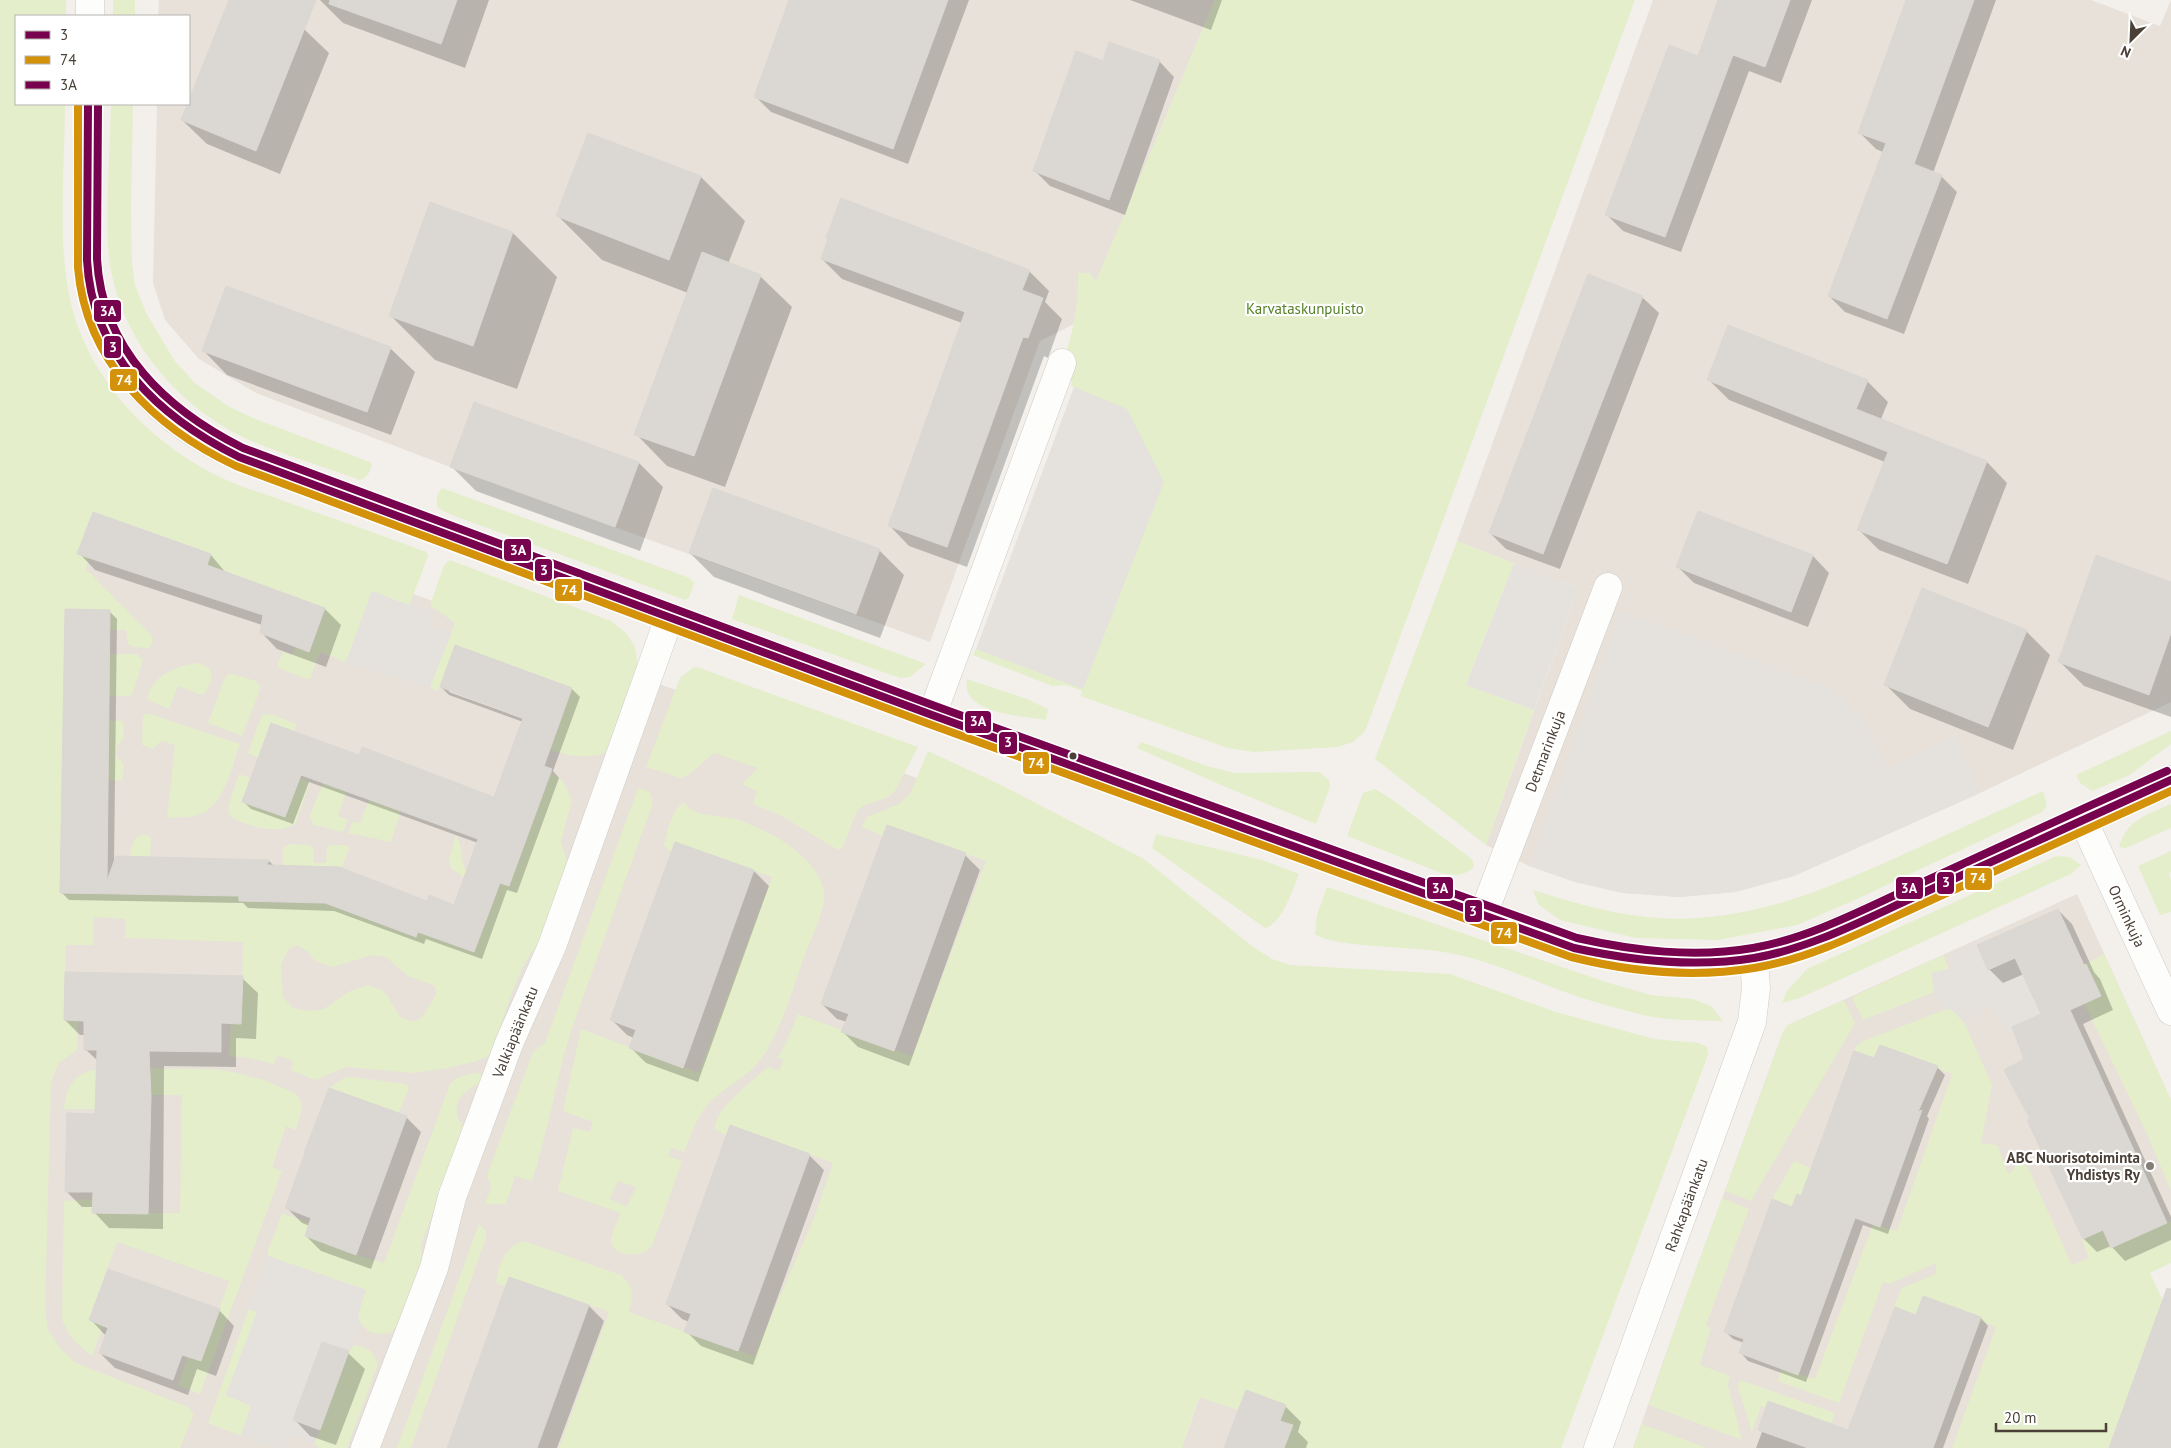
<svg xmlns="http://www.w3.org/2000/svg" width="2171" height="1448" font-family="'PT Sans',sans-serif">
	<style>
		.residential { fill: #e7e1d9 }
		.green { fill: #e4eecb; fill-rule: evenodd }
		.parking { fill: #e5e1dd }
		.shadow { fill: #0003; fill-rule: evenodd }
		.building { fill: #dbd7d3; stroke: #dbd7d2 }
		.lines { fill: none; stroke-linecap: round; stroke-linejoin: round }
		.minor-casing { stroke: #d0ccc8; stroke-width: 29 }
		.minor { stroke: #fdfdfc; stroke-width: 28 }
		.bus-1-casing { stroke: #fff; stroke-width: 11 }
		.bus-2-casing { stroke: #fff; stroke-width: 11 }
		.bus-3-casing { stroke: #fff; stroke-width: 11 }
		.bus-1 { stroke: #77034e; stroke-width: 8 }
		.bus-2 { stroke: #d4920b; stroke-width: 8 }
		.bus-3 { stroke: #77034e; stroke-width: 8 }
		.bus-dot { fill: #4a4037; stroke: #fff; stroke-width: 2 }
		.poi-dot { fill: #857e76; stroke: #fff; stroke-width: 2 }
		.labels { text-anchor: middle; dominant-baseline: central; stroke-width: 4.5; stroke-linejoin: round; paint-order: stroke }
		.park-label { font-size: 15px; fill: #538125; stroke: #fff }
		.street-label { font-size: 15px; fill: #4a4037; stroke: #fff }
		.poi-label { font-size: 15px; font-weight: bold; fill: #4a4037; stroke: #fff; text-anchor: end }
		.line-badge { stroke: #fff; stroke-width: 2 }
		.badge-label { font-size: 14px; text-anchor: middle; font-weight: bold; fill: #fff }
	</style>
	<rect width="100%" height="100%" fill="#f3f0ec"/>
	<path class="residential" d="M159 0H1215L1080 321 1040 341 930 642 450 467 256 393 199 359 165 320 153 283 157 104H189V16H158Z
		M1653 0H2091L2160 26 2171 0V702L1980 793 1794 876 1735 892 1680 897 1623 893 1575 882 1529 866 1486 845 1578 588 1457 541Z
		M50 461 1037 822 949 1060 840 1140 778 1354 672 1448H17Z
		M2077 894 2171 1100V1251L2033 1314 1984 1448H1633L1680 1313 1783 1032 1788 1025Z
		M1247 1384 1299 1403 1300 1448H1182L1200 1395Z"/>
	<path class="green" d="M0 0H66V16H16V104H65C65 163 58 231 68 289 82 372 146 441 220 477 240 487 263 493 284 501 331 518 379 534 426 552L428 556 410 604H405L372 591 346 662 320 652 310 679H306L279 668 277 665 283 652 292 655 296 646 310 651 325 608 207 565 211 554 93 512 78 554 89 558 86 569 151 635 153 640 149 648 133 647 128 644 126 630H109V610L65 609 63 742 108 720 123 721 124 738 118 745 116 755 124 765 123 778 120 781 106 780V759H62L60 893 105 894V873H130C131 858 127 832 148 835L151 838 150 857 239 896V901L300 903 283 865V848L290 844 310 845 313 849 314 863H326L327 848 330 845H347L349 849 328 904 416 937 418 932 474 952 466 879 451 868 449 860 456 835C464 846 458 860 467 871L509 886 551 773 563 781 572 800 561 841 568 865 539 944C519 961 503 1021 493 1048L488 1056 477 1061 448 1068 414 1073 346 1067 315 1080 291 1070 293 1060 277 1056 274 1064 249 1058 229 1056 231 1024H241L243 942 125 938V919L93 917V945H66L64 1020 78 1021 77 1050 59 1063 51 1082 45 1309 48 1330 60 1348 76 1363 188 1407 193 1413V1417L180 1448H0ZM296 945 307 951 314 960 332 967 373 955 386 957 408 976 435 986 436 995 422 1017 418 1020 410 1021 400 1017 387 995 382 990 367 985 348 992 324 1009 308 1011 293 1008 283 997 281 965 288 950Z
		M113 0H135V16H113Z
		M1215 0H1635L1372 713 1365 731 1353 742 1338 747 1254 752 1228 748 1080 696 1082 691 1066 685 1052 686 973 655 976 649 1083 688 1074 387 1071 386 1072 382 1062 363C1074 333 1078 306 1078 273H1090L1096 281Z
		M111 104H133L131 210 132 263 135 285 146 313 174 360 195 383 228 406 253 418 370 462 372 465C370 472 367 478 360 480 324 467 284 455 249 440 173 405 112 330 108 244 106 198 110 150 111 104Z
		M442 488 690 578 694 583 689 598 685 600 452 515 441 510 437 506V495Z
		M1457 541 1514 563 1466 685 1534 710 1486 845 1375 759Z
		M450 560 611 621 627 634 635 647 639 672 610 752C582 760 568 757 542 746L541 725 557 730 572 688 456 645 438 690 435 691 431 688V684L455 623 430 605 444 565Z
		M739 595 926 664 910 677 900 678 732 619Z
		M109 654H137L143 660 133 693 129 696H108Z
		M200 663 210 669 212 678 205 694H199L178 686 169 709 148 700C148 676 180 664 200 663Z
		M694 667 700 668 918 747 895 791 888 797 863 806 857 811 843 846 838 850 780 815 753 804 757 791 742 784 758 768 714 753 690 774 681 778 646 767 680 678Z
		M232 674 256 681 260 685V690L242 736 208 723 224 680 227 675Z
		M967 679 1027 699 1048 709 1046 720C1023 716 960 714 967 679Z
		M145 714H150L240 744C231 767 226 802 201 814 192 818 177 817 167 818L175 745 161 741 153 749 142 745 143 717Z
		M266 714 273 715 296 724 294 732 271 723 258 758 248 753 262 715Z
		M2171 731V744L2128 776 2092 791 2080 783 2076 775Z
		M1141 742 1207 766 1235 773 1320 772 1329 780 1330 787 1316 824 1228 788 1137 748Z
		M928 751 999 784 1144 859 1252 946 1272 959 1290 965 1450 974 1556 1012 1654 1039 1699 1043 1707 1047 1708 1055 1561 1448H1284L1293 1425 1280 1421 1286 1405 1246 1390 1238 1410 1199 1397 1182 1448H559L609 1312 510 1277 506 1287 496 1283C499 1263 504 1247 524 1241L621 1275C635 1289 633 1294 629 1312L754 1356 814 1218 833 1163 730 1125 726 1136 715 1129C714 1109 753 1081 768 1067L779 1071 783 1060 777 1058 785 1045 798 1014 842 1030V1032L912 1056 986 861 887 826 883 836 862 827 867 817 899 804 910 794Z
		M239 774 250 778 242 802 285 817 300 778 310 782 296 823C281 836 245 826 230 816L228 808Z
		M323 783 346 792 338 816 348 820 343 832 314 825 309 817Z
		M638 788 650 792 653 803 572 1028C556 1078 549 1130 532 1181L515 1176 506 1204H485L491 1188 487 1175 533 1052 545 1043Z
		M1375 789 1390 798 1472 859 1474 867C1465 876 1453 876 1441 873L1347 836 1363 793Z
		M2043 791 2047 806 2042 812 1857 899 1797 925 1718 940 1636 938 1560 920 1538 904 1533 890C1586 907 1640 922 1696 918 1770 914 1835 885 1902 855 1949 834 1996 812 2043 791Z
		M369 800 401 811 391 842 348 833 353 821 360 823Z
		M684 802C694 819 723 814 742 821 764 830 789 842 806 860 816 870 826 885 824 900 821 919 811 939 804 957 792 991 782 1028 762 1058 748 1077 726 1086 710 1102 697 1115 691 1135 684 1152L671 1148 668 1156 682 1161 653 1244C650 1247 648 1251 645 1252 635 1257 611 1255 611 1240 612 1232 618 1221 620 1213L558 1191 573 1128 590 1132 593 1122 563 1111 581 1029 699 1073 772 877 675 842 671 852 664 845C667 832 672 809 684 802ZM618 1181 636 1187 627 1207 610 1199Z
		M2171 804V828L2126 848 2119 847C2127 819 2147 815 2171 804Z
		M1156 834 1262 860 1299 874C1293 889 1282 924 1265 928L1152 848Z
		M2171 851V872L2169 873 2171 880V912L2160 915 2138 866Z
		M2056 856 2070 857 2081 865 2071 874 1800 998 1782 1003 1787 991 1807 969Z
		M1327 887 1609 983 1651 995 1693 999 1711 1006 1723 1021C1698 1020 1672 1021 1647 1016 1627 1011 1605 1005 1585 999 1537 984 1487 957 1437 951 1412 947 1331 947 1315 934L1317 915Z
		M2104 954 2171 1100V1191L2148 1136 2084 1003 2101 996 2086 964Z
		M1943 955 1949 969 1932 973 1934 992 1863 1020 1852 997Z
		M1844 1000 1855 1023 1751 1201 1725 1191 1783 1032 1788 1025Z
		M1951 1009 1964 1022 1992 1085 1981 1143 1997 1145 2009 1175 2023 1156 2072 1265 2089 1258 2082 1240 2103 1230 2111 1248 2171 1221V1263L2150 1273 2163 1301 2109 1448H1952L1996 1327 1980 1321 1981 1317 1923 1296 1916 1315 1894 1307 1902 1288 1936 1274V1263L1889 1284 1883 1282 1839 1403 1778 1381 1781 1369 1815 1379 1873 1224 1897 1231 1952 1074 1937 1068 1938 1066 1880 1045 1874 1058 1854 1051 1857 1045 1861 1042 1944 1010Z
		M104 1068 211 1069 228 1071 264 1080 295 1093 300 1099 302 1108 296 1130 286 1126 272 1167 282 1171 200 1394 178 1385 188 1357 201 1361 229 1281 117 1242 89 1320 103 1326 92 1356C78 1345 66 1334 62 1318L64 1201 93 1199V1213H180L182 1095H96L95 1109H64C67 1081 77 1072 104 1068Z
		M474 1073 480 1074 483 1078 481 1083C468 1088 454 1098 457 1115 458 1121 463 1123 464 1129L421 1245 423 1267 400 1323 390 1333 377 1334 368 1331 360 1323 358 1314 366 1290 268 1256V1251L282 1213 309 1223 305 1236 356 1255 384 1263 450 1084 456 1078Z
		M353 1077 405 1084 409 1087 399 1113 329 1088 344 1078Z
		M1794 1161 1811 1168 1806 1183 1822 1204 1797 1194 1792 1207 1772 1199Z
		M1722 1198 1749 1209 1706 1325 1711 1328 1700 1365 1730 1376 1728 1385 1742 1440 1649 1405 1680 1313Z
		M479 1224 486 1231V1238L411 1448H397Z
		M249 1309 258 1312 226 1395 251 1406 241 1436 208 1423Z
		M356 1345C369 1347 378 1355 377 1367L347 1448H318L319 1446 314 1444 349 1351 352 1347Z
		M1740 1380 1835 1413 1823 1448V1421L1769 1401 1766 1408 1761 1406 1752 1432 1738 1387Z
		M1642 1424 1707 1448H1633Z"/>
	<path class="parking" d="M1074 387 1127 409 1164 482 1083 689 976 649Z
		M1514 563 1578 588 1534 710 1466 685Z
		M372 591 405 604 419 607 432 614 431 626 451 634 431 684V688L346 662Z
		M1621 611 1831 689 1863 718 1888 768 1955 735 1980 793 1794 876 1735 892 1680 897 1623 893 1575 882 1529 866Z
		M1977 945 1988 970 2014 958 2041 1013 2012 1027 2007 1032 1992 1007 1984 1009 1973 1018 1964 1022 1951 1009 1944 1010 1934 992 1932 973 1949 969 1954 963 1951 957Z
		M268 1256 366 1290 358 1314 360 1323 352 1347 349 1351 322 1342 293 1419 320 1430 314 1444 290 1434 283 1448H274L241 1436 251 1406 226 1395 257 1312 249 1309Z"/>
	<path class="shadow" d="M230 0 304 29 329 53 280 174 207 144 182 120Z
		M320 0H489L465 68 343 23Z
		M791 0H969L908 164 771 112 756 97Z
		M1130 0H1222L1211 30Z
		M1720 0H1812L1781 83 1749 71 1681 252 1623 231 1606 214 1699 57Z
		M1908 0H1996L1933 173 1941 176 1957 192 1904 334 1845 312 1829 296 1883 152 1876 149 1860 133Z
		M1159 61 1174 77 1125 215 1050 186 1035 171Z
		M589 134 701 177 745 221 728 264 760 276 792 307 725 487 667 466 636 434 688 293 602 260 558 216Z
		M430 204 513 233 557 277 517 389 435 360 391 316Z
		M822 259 1029 271 1049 291 1045 302 1062 319 1048 358 1044 356 967 567 909 546 889 525 962 323 842 279Z
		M1642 297 1659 313 1560 569 1506 549 1490 533Z
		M390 348 415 372 391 435 227 375 203 350Z
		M1708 379 1867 381 1888 402 1881 419 1987 462 2007 483 1968 584 1879 550 1859 530 1885 462 1729 400Z
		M475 404 639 463 663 487 640 551 476 491 452 467Z
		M1699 512 1813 556 1829 573 1808 627 1694 583 1678 567Z
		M93 513 211 555 226 573 325 609 341 625 326 667 277 649 261 632 262 625 95 570 79 553Z
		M879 550 904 575 880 638 714 577 690 553Z
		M2171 583V717L2084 686 2060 662Z
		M109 611 117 619 114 862 269 861 274 866 428 902 455 906 478 843 309 782 293 824 251 809 243 801 272 725 360 757 494 799 523 722 449 695 441 687 456 646 572 689 580 697 553 771 559 778 517 893 507 890 482 959 426 939 424 944 334 911 248 908 243 903 69 900 61 892ZM449 689 530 719 529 721 449 692Z
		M2026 631 2050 655 2013 750 1910 709 1885 684Z
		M887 827 965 855 980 870 909 1066 858 1047 843 1032 847 1022 837 1019 822 1004Z
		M676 844 754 871 769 886 698 1082 646 1063 631 1048 634 1038 627 1035 612 1020Z
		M2058 910 2072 924 2094 972 2100 979 2113 1010 2083 1024 2171 1217V1240L2125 1261 2111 1246 2097 1252 2084 1239 2029 1121 2031 1119 2026 1060 2043 1014 2024 974 2003 983 1989 969Z
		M242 978 258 993 256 1039 236 1038V1067L164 1066 163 1229 109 1228 94 1212V1207H82L67 1192 96 1115 98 1061 85 1049 86 1035H80L65 1020Z
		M1875 1060 1937 1067 1945 1075 1927 1116 1929 1119 1888 1234 1863 1225 1806 1382 1748 1361 1741 1353 1744 1343 1733 1339 1725 1331 1793 1209 1802 1198Z
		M406 1117 421 1132 371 1269 321 1251 306 1236 310 1226 302 1223 287 1208Z
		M809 1155 824 1170 753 1365 701 1346 686 1331 689 1322 682 1319 667 1304Z
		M510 1279 589 1306 604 1321 557 1448H448Z
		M219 1310 234 1326 216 1376 197 1369 188 1395 115 1368 100 1353 106 1336 91 1320Z
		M1917 1316 1981 1318 1988 1326 1943 1448H1756L1762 1432 1759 1429 1849 1432Z
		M348 1353 365 1369 336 1445 310 1436 294 1419Z
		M1285 1406 1301 1422 1298 1432 1308 1442 1306 1448H1226Z"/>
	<path class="building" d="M229 0H316L256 151 181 120Z
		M330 0H457L441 44 329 4Z
		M789 0H948L893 149 754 97Z
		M1718 0H1790L1765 67 1733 55 1665 237 1605 215 1669 45 1698 56Z
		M1906 0H1974L1914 164 1942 175 1887 319 1828 296 1886 143 1858 133Z
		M1109 42 1160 60 1109 200 1033 171 1076 51 1103 61Z
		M588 133 701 176 669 260 556 216Z
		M841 198 1030 270 1022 290 1043 298 1028 338 1023 337 947 547 888 526 965 312 821 259 828 239 826 238Z
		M430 202 513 232 473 346 389 316Z
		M702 252 761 275 694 456 634 435Z
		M1588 274 1643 296 1543 554 1489 533Z
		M226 286 391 347 367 412 202 351Z
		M1728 325 1868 380 1856 409 1987 461 1947 564 1857 530 1888 452 1707 380Z
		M474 402 639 462 615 527 450 467Z
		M713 488 880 549 856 614 689 553Z
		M1698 511 1813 555 1791 612 1676 567Z
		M93 512 211 554 207 565 325 608 309 652 260 633 263 615 77 554Z
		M2096 555 2171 582V633L2149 695 2058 662Z
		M1922 588 2027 630 1988 727 1884 685Z
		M65 609 110 610 107 881 116 856 269 860 267 865 339 867 427 901 429 895 454 905 478 839 301 775 285 817 242 802 271 723 359 755 362 747 494 797 523 718 440 687 455 645 572 688 544 766 552 769 509 886 500 883 474 952 418 932 416 937 325 903 239 901V896L60 893Z
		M887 825 966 853 894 1051 841 1032 849 1014 821 1004Z
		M675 842 754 870 683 1068 629 1048 636 1030 610 1020Z
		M2058 909 2084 965 2086 964 2101 996 2070 1010 2167 1223 2111 1248 2103 1230 2083 1239 2027 1120 2030 1119 2004 1070 2024 1059 2012 1027 2041 1014 2015 958 1988 970 1977 945Z
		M65 972 243 976 241 1024 221 1023V1052L149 1051 151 1097 148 1214 92 1213 93 1192H65L67 1113 95 1114 97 1050H84V1021L64 1020Z
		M1880 1045 1938 1066 1918 1112 1922 1110 1880 1227 1855 1218 1798 1375 1739 1353 1744 1339 1724 1332 1772 1199 1792 1207 1797 1194 1801 1196 1854 1051 1874 1058Z
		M329 1088 407 1116 356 1255 305 1236 311 1218 285 1208 305 1153H304Z
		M730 1125 810 1154 738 1351 684 1332 691 1314 666 1304Z
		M108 1269 220 1309 201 1361 182 1355 173 1380 99 1353 108 1328 89 1320Z
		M509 1277 589 1305 537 1448H447Z
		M2167 1288 2171 1289V1448H2109Z
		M1923 1296 1981 1317 1933 1448H1808L1758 1430 1768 1401 1848 1430 1895 1307 1916 1315Z
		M322 1342 349 1351 320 1430 293 1420Z
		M1246 1390 1286 1405 1280 1421 1293 1425 1284 1448H1224Z"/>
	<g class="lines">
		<defs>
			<path id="minor" d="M90 16V0
				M88 104C87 146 86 187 87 229 87 249 86 271 91 290 108 369 167 425 239 457L932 715 1574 948C1634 962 1692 968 1753 958 1785 953 1815 940 1845 928L2171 780
				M932 715 1062 363
				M2083 820 2171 1011
				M1483 915 1608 587
				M365 1448 434 1268 452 1197 510 1041 552 946 669 618
				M1598 1448 1752 1022 1756 988 1754 958"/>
		</defs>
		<use href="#minor" class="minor-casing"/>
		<use href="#minor" class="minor"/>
		<defs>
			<path id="bus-1" d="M88 104 87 260C92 355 159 417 239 457L932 715 1574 948C1633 961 1694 968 1754 958 1813 948 1869 917 1923 893 2006 855 2088 818 2171 780"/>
			<path id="bus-2" d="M78 104V268C86 362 155 428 236 466L929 724 1571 957C1631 972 1693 978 1754 968 1815 958 1872 927 1927 902 2008 865 2090 828 2171 791"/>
			<path id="bus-3" d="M98 104 97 259C102 350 167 410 243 448L935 706 1577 938C1635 951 1694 958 1753 948 1811 938 1866 908 1919 884 2001 846 2084 808 2167 771"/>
		</defs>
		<use href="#bus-1" class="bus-1-casing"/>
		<use href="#bus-2" class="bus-2-casing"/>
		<use href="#bus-3" class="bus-3-casing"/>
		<use href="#bus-1" class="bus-1"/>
		<use href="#bus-2" class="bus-2"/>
		<use href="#bus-3" class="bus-3"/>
	</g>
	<circle class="bus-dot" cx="1073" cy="756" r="4.5"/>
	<circle class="poi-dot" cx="2150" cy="1166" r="5"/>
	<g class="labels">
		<g class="park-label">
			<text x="1305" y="308">Karvataskunpuisto</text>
		</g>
		<g class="street-label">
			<text transform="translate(1545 751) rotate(-69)">Detmarinkuja</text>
			<text transform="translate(2127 916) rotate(65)">Orminkuja</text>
			<text transform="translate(515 1032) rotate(-68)">Valkiapäänkatu</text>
			<text transform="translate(1686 1205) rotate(-70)">Rahkapäänkatu</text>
		</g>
		<g class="poi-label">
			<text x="2140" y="1157">ABC Nuorisotoiminta<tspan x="2140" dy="17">Yhdistys Ry</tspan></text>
		</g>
	</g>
	<g class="line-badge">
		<rect x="93" y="299" width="29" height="24" rx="5" fill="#77034e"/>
		<rect x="103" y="335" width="19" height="24" rx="5" fill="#77034e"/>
		<rect x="109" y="368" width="29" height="24" rx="5" fill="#d4920b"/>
		<rect x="503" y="538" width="29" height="24" rx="5" fill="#77034e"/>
		<rect x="534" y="558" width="19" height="24" rx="5" fill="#77034e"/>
		<rect x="554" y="578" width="29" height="24" rx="5" fill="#d4920b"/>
		<rect x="964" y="710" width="28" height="24" rx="5" fill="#77034e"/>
		<rect x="998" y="731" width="20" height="24" rx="5" fill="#77034e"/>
		<rect x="1022" y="751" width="28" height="24" rx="5" fill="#d4920b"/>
		<rect x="1964" y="867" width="29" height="24" rx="5" fill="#d4920b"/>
		<rect x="1936" y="871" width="19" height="24" rx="5" fill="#77034e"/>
		<rect x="1895" y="876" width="29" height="24" rx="5" fill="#77034e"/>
		<rect x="1426" y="876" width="28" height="24" rx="5" fill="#77034e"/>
		<rect x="1464" y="899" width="19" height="24" rx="5" fill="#77034e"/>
		<rect x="1490" y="921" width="28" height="24" rx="5" fill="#d4920b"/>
	</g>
	<g class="badge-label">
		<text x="108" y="316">3A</text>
		<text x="113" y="352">3</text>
		<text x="124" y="385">74</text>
		<text x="518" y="555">3A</text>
		<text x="544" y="575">3</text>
		<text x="569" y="595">74</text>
		<text x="978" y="726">3A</text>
		<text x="1008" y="747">3</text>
		<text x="1036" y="768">74</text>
		<text x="1978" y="883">74</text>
		<text x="1946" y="887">3</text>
		<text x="1909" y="893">3A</text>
		<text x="1440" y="893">3A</text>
		<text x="1473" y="916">3</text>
		<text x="1504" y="938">74</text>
	</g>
	<rect x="15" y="15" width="175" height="90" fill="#ffffff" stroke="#b7b3af"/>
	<rect x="25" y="31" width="25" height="8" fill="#77034e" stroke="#b7b3af"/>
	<text x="60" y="40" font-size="15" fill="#4a4037">3</text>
	<rect x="25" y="56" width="25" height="8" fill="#d4920b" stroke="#b7b3af"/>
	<text x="60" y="65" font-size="15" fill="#4a4037">74</text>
	<rect x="25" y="81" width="25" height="8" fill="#77034e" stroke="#b7b3af"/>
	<text x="60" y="90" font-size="15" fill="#4a4037">3A</text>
	<g transform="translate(2131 40) rotate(204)" stroke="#ffffff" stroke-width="4" paint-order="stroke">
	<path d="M0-4L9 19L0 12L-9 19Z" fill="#4a4037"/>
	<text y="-8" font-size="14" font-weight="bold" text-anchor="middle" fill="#4a4037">N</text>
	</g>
	<path d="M1996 1423v8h110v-8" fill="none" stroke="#4a4037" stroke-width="2.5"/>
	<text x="2004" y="1423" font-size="15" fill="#4a4037" stroke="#ffffff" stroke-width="4" paint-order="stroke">20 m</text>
</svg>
